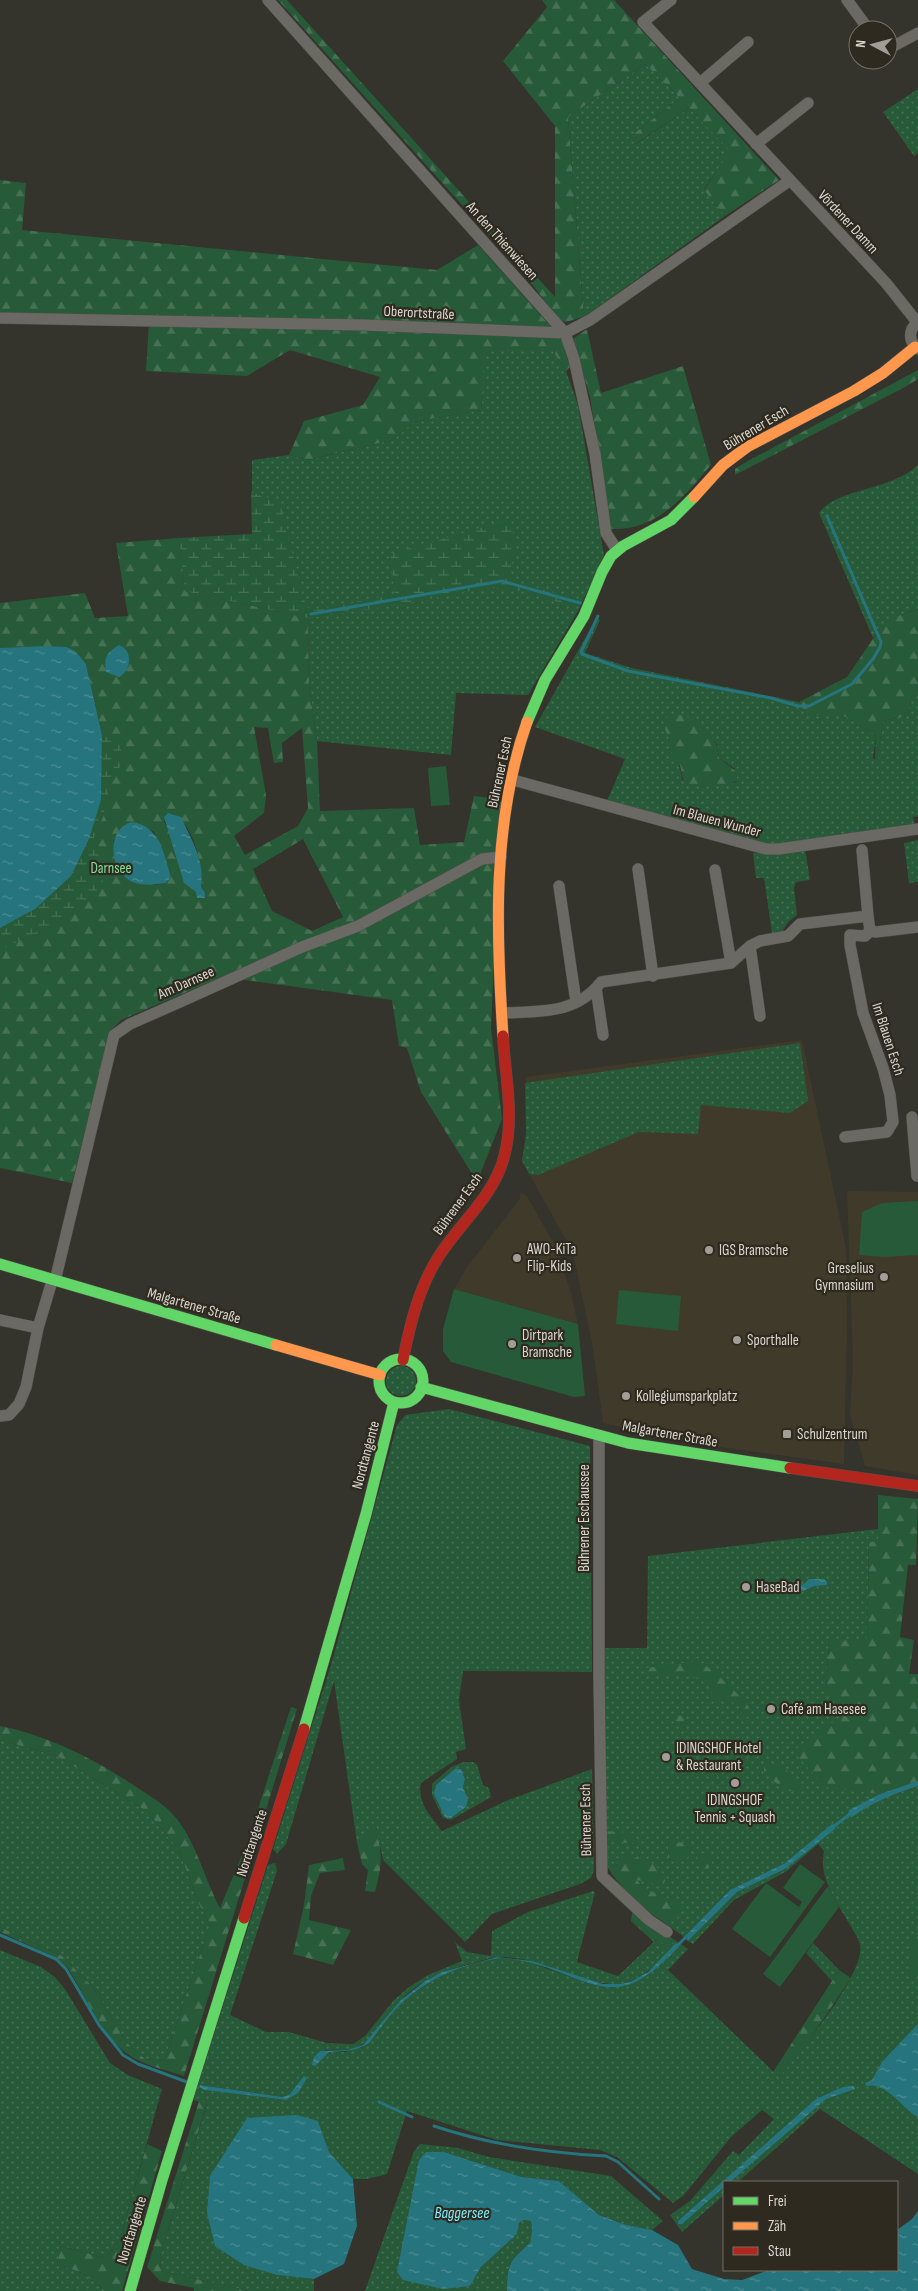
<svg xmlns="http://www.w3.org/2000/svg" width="918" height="2291" font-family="'Sofia Sans Condensed',sans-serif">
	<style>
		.built { fill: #403a2a }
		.grass { fill: url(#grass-dots); fill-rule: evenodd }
		.forest { fill: url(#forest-firs); fill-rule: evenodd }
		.wetland { fill: url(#wetland-marsh) }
		.garden { fill: #275a38 }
		.water { fill: url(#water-ripples) }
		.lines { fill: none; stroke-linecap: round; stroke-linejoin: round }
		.stream { stroke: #26747d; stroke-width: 3 }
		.street-casing { stroke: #51504a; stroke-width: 12 }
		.fast-casing { stroke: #51504a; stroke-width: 12 }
		.slow-casing { stroke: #51504a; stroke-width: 12 }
		.jam-casing { stroke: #51504a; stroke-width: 12 }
		.street { stroke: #6a6964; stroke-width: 11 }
		.fast { stroke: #63d668; stroke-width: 11 }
		.slow { stroke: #ff974d; stroke-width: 11 }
		.jam { stroke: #b3261e; stroke-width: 11 }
		.poi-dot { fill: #a09e97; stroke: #2e2a1f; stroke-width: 2 }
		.labels { text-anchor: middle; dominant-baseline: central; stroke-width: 4.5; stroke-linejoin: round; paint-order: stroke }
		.street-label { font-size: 15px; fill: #dad7d0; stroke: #2e2a1f }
		.park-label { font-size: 15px; fill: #83e19f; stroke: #2e2a1f }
		.poi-label { font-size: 15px; fill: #dad7d0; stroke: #2e2a1f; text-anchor: start }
		.water-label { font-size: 16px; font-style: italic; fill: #7feefe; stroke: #2e2a1f }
	</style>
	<defs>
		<pattern id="grass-dots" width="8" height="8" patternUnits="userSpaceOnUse" patternTransform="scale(1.25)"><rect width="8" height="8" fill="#275a38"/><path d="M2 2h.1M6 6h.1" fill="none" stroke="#467154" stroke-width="1.8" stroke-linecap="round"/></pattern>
		<pattern id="forest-firs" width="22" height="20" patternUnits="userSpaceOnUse" patternTransform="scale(1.25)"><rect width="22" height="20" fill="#275a38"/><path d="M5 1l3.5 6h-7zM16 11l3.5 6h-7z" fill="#467154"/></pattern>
		<pattern id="wetland-marsh" width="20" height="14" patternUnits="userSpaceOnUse" patternTransform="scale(1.25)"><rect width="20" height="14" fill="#275a38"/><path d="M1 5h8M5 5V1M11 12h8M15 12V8" fill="none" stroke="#467154"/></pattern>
		<pattern id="water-ripples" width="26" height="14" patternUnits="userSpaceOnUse" patternTransform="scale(1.25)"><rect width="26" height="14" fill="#26747d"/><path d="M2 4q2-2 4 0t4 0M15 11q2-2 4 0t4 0" fill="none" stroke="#4f8d94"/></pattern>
	</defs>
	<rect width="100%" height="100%" fill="#34332c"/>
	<path class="built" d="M802 1040 846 1248 847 1325 844 1464 705 1445 603 1423 593 1348 573 1253 522 1161 526 1134V1077Z
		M847 1191 918 1192V1475L865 1466 850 1415 853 1361Z
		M521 1193 527 1196 557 1249 571 1293 578 1324 454 1289 467 1267 519 1200Z"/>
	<path class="grass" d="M645 64 680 98 631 136 636 144 689 108 731 151 704 189 725 216 584 317 568 117Z
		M918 89V153L914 156 883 112Z
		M484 351H553L566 371 578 405 604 555 579 609 528 695 456 693 451 755 317 741 309 684 308 618 185 591 179 539 252 534V460L289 455 308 460 392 440 414 422 481 410Z
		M918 465V609C899 615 885 621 873 638L819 513C836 488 891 491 918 465Z
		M597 617 600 620 585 653 632 668 799 702 806 715H842L873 733 876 738 873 758 877 761 883 722C890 717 900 720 907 715 914 709 906 697 918 690V816L913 817 915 826 785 844 759 843 607 801 625 759 535 727ZM700 725 717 744 719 758 735 769 737 781 734 783 702 787 682 780C681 766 674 755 672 741Z
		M918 840V882L909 883 904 843Z
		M805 849 810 880 796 882 794 888 797 915 788 922 782 932 772 933 764 878H756L753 853Z
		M800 1043 808 1101 790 1113 701 1105 698 1134 639 1132 538 1175 529 1174 522 1161 526 1134 525 1083Z
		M386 1381a15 15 0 1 1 30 0a15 15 0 1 1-30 0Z
		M449 1409 590 1446 592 1672 463 1671 459 1700 466 1749 456 1752 457 1759 421 1783C417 1803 431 1816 442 1831L506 1801 592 1769 594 1870 591 1878 580 1884 492 1914 465 1942 383 1860 376 1827 357 1843 334 1681 286 1844 277 1854 273 1849 331 1665 397 1425 405 1415Z
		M878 1529V1542L869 1543 867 1641H829L826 1690 848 1711 880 1794 918 1781V2174L820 2109 738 2182H724V2195L682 2232 670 2215 690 2201 733 2151 739 2155 774 2119 762 2110 731 2137 684 2195 673 2203 617 2157 600 2150 497 2140 407 2111 387 2174 367 2179H353L329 2152 318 2121 277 2275 314 2279V2291H249L161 2271 160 2257 207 2104 193 2100 268 1865 275 1863 277 1871 230 2015 266 2032H289L327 2043 353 2044 365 2036 394 2000 409 1987 428 1975 462 1961 455 1942 467 1952 491 1956 492 1931 528 1912 593 1891 595 1892 577 1962 618 1976 658 1938 674 1942 672 1938 688 1949 668 1970 779 2077C798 2054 866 1973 860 1945 859 1938 853 1931 850 1925 837 1902 818 1878 824 1851L818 1844 787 1871 734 1900 693 1944 688 1941 737 1892 785 1869 814 1839 785 1863 730 1890 684 1937C656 1916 623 1895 606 1864L602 1648H647L648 1556ZM679 1945 678 1948C661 1964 643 1983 618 1987 596 1990 569 1975 548 1969 533 1963 513 1957 496 1959 463 1964 428 1979 403 2002 391 2013 380 2029 369 2042L363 2047 344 2052H329L313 2062 325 2050C334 2049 344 2051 352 2049 374 2043 386 2017 400 2002 406 1994 415 1988 423 1982 442 1970 466 1965 487 1959 534 1947 593 1997 631 1981 651 1973 662 1956 679 1945ZM299 2082 286 2100 204 2090 199 2087 200 2085 283 2097 290 2094Z
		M0 1740 57 1756 148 1812 179 1850 198 1902 210 1925 164 2061 145 2059 127 2043 94 1988 62 1956 0 1927Z
		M464 1762H473L477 1765 483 1785 489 1788 491 1797 451 1820 443 1818 432 1795V1784L451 1767ZM456 1768 461 1769 465 1779 463 1788 436 1785Z
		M813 1943 839 1970 832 1981 806 1953Z
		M0 1950 41 1967 55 1977 65 1989 110 2063 128 2075 162 2089 120 2239 106 2258 61 2246 57 2264 82 2273 102 2288 101 2291H0Z
		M420 2144 458 2148 489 2157 611 2176 663 2221 652 2230 623 2224 599 2215 559 2181 522 2177 444 2152 470 2286 481 2267 517 2234 519 2223 524 2220 531 2221 532 2230 530 2243C509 2260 507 2265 507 2291H365L414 2151Z"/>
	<path class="forest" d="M278 0H287L555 297V126L503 61 547 7 542 0H614L779 180 725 216 704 190 730 151 689 108 635 144 631 136 680 98 645 64 568 117 584 317 565 322 558 319 526 276Z
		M0 180 26 183 22 230 437 270 478 245 553 329 562 341 570 367 566 371 553 351H485L481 410 414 422 392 440 308 460 289 455 304 421 363 405 380 377 290 350 247 376 146 371 149 322 0 318Z
		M587 329 601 393 683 366 711 465C684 497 657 531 611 529L590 397 573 339Z
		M918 370V379L905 387 735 475V469L746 462Z
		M179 538 185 591 308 618 309 684 317 741 320 811 414 808 420 845 464 842 474 796 501 799 491 1028 502 1119 477 1182 421 1092 407 1048 399 1046 392 1000 222 977 121 1020 111 1030 72 1183 0 1168V928L35 909 71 876 89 839 101 800 102 735 86 664 66 647 0 648V603L85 593 95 618 128 616 116 543ZM254 727 268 728 274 763 283 762 282 743 302 728 308 808 298 826 245 855 234 836 264 813 266 795ZM173 814C193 823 204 867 201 887L177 858 170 833 164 821ZM138 823 154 832 171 877 166 883 154 885 113 842 123 827ZM303 839 343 917 312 931 272 911 253 869Z
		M918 609V690C906 698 914 709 907 715 900 720 890 717 883 722L877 761H875L876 738 873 733 842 715H806L799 702 847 677 881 627 895 617Z
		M673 714C688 713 712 731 717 746 718 750 718 754 719 758L737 772V781C727 787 694 789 684 784L680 765 670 760C677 739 661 738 666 718Z
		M878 1495 918 1499 916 1565H908L900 1637 914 1640 909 1674H918V1781L880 1794 825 1787 793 1751 848 1711 826 1691 829 1640 867 1641 869 1542H878Z
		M698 1661C708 1665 743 1697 748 1706 750 1709 750 1713 748 1717L743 1718 741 1708 736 1703 714 1700 710 1687 701 1678 646 1673 647 1668Z
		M291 1707 297 1709 184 2076C165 2070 142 2065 126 2053 102 2035 84 1994 68 1968L53 1956 0 1932V1927L62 1956 94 1988 127 2043 145 2059 164 2061 210 1925 198 1902 179 1850 148 1812 57 1756 0 1740V1726C51 1736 98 1761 141 1790 153 1798 168 1807 177 1819 197 1845 205 1880 220 1908L247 1843Z
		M674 1715 684 1716 686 1730 683 1732 680 1729 679 1722 672 1720V1716Z
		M769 1763C784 1766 795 1774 800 1788L799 1791H785L764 1772V1766Z
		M704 1815 711 1822V1831L702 1827 700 1822Z
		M376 1826C382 1856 383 1862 375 1892L365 1891 368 1870 362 1864 357 1843Z
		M605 1831 632 1833 636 1835 637 1842 635 1843 605 1842Z
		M671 1841 689 1844 690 1848 688 1857 684 1860 668 1857V1842Z
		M696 1861a8 8 0 1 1 16 0a8 8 0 1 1-16 0Z
		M625 1856C640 1857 663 1864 665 1881L662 1885 637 1880C648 1896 672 1894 681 1909L678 1918C673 1920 668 1921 662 1920 647 1914 622 1885 611 1873L615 1859Z
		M343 1858 345 1870 320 1873 311 1896 309 1920 351 1930 333 1965 293 1954 304 1905 309 1865Z
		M633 1907 672 1938 674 1942 667 1949 658 1938 654 1942 631 1921Z
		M839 1970 851 1978 808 2042 779 2077 773 2072Z
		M199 2101 207 2103 160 2257 161 2271 249 2291H194V2288L160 2281 147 2267Z
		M147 2144 162 2151 122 2291H101L102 2288 82 2273 57 2264 61 2246 106 2258 120 2239Z"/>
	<path class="wetland" d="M251 492 274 500 281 506 303 597 308 608 316 610 395 594 390 554 511 519 515 549 509 580 579 600 576 607 520 591 500 588 479 589 405 604 308 618 185 591 179 538 252 534Z
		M102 735 120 745 122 753 121 765 111 782 103 817 92 842 94 848 104 853C105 860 107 870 105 876 96 907 28 936 0 950V928L35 909 101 800Z"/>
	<path class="garden" d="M446 766 450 805 431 806 428 768Z
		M918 1201V1255L883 1257 859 1255 862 1212 882 1203Z
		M454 1289 578 1324 585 1396 574 1397 451 1362 443 1351V1329Z
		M619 1290 681 1296 678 1331 616 1324Z
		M800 1864 825 1882 770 1957 732 1929 766 1883 799 1907 802 1902 783 1888Z
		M828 1886 839 1907 780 1987 763 1974Z
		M910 1941H918V1975H908Z"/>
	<path class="water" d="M119 645C134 651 131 671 119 677L106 672C104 657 106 653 119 645Z
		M46 646 66 647 75 651 86 664 102 735 101 800 89 839 71 876 35 909 0 928V648Z
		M168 813 181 817C192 841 205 860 201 887L205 893V898H197L196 892 184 883 164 817Z
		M132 822C160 826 164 854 171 877L166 883C154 885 135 887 125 877 109 863 108 828 132 822Z
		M809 1579H824L827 1582V1585L814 1586 803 1591 792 1589 793 1586 804 1584Z
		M456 1768 461 1769 465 1779 463 1788 468 1799 466 1807 451 1818 445 1817 434 1794 436 1785Z
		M918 1781V1786C893 1794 873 1802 852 1817L848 1816 849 1810 880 1794Z
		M832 1824 835 1825V1829L785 1869 737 1892 688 1941 684 1937 730 1890 785 1863Z
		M676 1943 679 1945 678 1948C661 1964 643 1984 618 1987 595 1990 567 1974 545 1967 531 1963 511 1957 496 1959 463 1964 428 1979 403 2002 391 2013 380 2029 369 2043 356 2052 344 2051 329 2052L315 2066 312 2065 314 2057 320 2051 347 2050 363 2045 401 2000 425 1981 442 1972 497 1957 532 1961 603 1984H619L630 1982 648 1972Z
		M918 2024V2117C902 2108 886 2081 866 2086L865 2083 872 2080 882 2062Z
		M304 2076 307 2078 298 2093 286 2100 204 2090 199 2087 200 2085 283 2097 290 2094Z
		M854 2086 855 2089 826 2099 819 2105 730 2182H724V2187L682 2224H678V2221L816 2099 843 2087Z
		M297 2115 318 2121 329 2152 353 2179 357 2226 344 2264 314 2279 277 2275 244 2265 215 2246 207 2213 210 2176 247 2118Z
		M426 2152H444L522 2177 559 2181 599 2215 623 2224 652 2230 678 2245 692 2269 724 2279 742 2280 769 2270H897V2230L912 2219 918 2211V2291H507C507 2264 510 2260 530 2243L532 2230 531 2221 524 2220 519 2223 517 2234 481 2267 470 2286 443 2289 403 2280 397 2272 419 2160Z"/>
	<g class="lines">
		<path class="stream" d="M311 614 502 581 580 603
			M598 616 581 652 582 654 628 671 771 698 798 706H809L852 684 873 659 880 647 881 642 827 516
			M833 1827 850 1814
			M0 1935 56 1959 66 1969 99 2025 123 2055 138 2064 187 2082
			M677 1946 687 1936
			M379 2102 412 2117
			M434 2126C490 2145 548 2153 606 2156L618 2162 659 2199"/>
		<defs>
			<path id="street" d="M268 0 565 333 574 359 595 454 606 533 617 550
				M671 0 643 22 886 283 917 322
				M847 0 869 30
				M888 49 918 33
				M700 83 748 42
				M756 144 808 103
				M0 318 364 325 565 333 590 320 789 181
				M918 322C908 330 908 341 918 349
				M513 780 766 849H779L918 829
				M862 850 868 916
				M638 869 653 976
				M715 870 731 963
				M559 886 576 1002
				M870 931 876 932 918 927
				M750 946 760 1016
				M596 988 603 1035
				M502 1013C538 1011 576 1015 601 982L731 963 750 946 760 941 788 936 800 924 868 916 870 931 865 936 850 935V945L863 1013 883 1068 890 1095 893 1122 887 1132 845 1137
				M912 1117 917 1176
				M55 1281 114 1035 130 1024 180 1002 302 947 358 926 482 859 501 857
				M0 1320 38 1328
				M0 1416 9 1415 19 1404 26 1387 38 1328 52 1281
				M599 1436V1677L602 1876 649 1920 667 1932"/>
			<path id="fast" d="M527 722 545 680 584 616 602 572 611 556 623 546 671 520 694 497
				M0 1264 276 1345
				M379 1381a22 22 0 1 1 44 0a22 22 0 1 1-44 0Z
				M421 1387 628 1443 790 1468
				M304 1729 366 1514 394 1402
				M130 2291 162 2180 244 1918"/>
			<path id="slow" d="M694 497 723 465 747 447 854 391 883 373 915 347
				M503 1036C496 932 492 821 527 722
				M276 1345 380 1375"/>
			<path id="jam" d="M403 1360C410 1324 419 1287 439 1256 460 1223 494 1196 504 1157 515 1117 505 1076 503 1036
				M790 1468 918 1486
				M244 1918 304 1729"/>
		</defs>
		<use href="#street" class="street-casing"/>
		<use href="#fast" class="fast-casing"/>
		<use href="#slow" class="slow-casing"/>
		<use href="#jam" class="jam-casing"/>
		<use href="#street" class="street"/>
		<use href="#fast" class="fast"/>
		<use href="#slow" class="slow"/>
		<use href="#jam" class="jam"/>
	</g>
	<g class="poi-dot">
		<circle cx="709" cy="1250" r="5"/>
		<circle cx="517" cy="1258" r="5"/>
		<circle cx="884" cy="1277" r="5"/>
		<circle cx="737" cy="1340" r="5"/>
		<circle cx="512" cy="1344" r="5"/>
		<circle cx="626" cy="1396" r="5"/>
		<rect x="782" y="1429" width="10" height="10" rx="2.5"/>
		<circle cx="746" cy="1587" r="5"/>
		<circle cx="771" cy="1709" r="5"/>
		<circle cx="666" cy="1757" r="5"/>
		<circle cx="735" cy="1783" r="5"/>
	</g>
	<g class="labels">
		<g class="street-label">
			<text transform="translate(848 222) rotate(47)">Vördener Damm</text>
			<text transform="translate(502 241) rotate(48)">An den Thienwiesen</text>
			<text transform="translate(419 313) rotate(3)">Oberortstraße</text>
			<text transform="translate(756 428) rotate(-31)">Bührener Esch</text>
			<text transform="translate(500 772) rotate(-78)">Bührener Esch</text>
			<text transform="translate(717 821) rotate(15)">Im Blauen Wunder</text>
			<text transform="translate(186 983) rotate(-24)">Am Darnsee</text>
			<text transform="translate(888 1039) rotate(72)">Im Blauen Esch</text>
			<text transform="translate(458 1204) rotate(-54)">Bührener Esch</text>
			<text transform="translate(194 1306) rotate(16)">Malgartener Straße</text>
			<text transform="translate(670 1434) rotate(10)">Malgartener Straße</text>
			<text transform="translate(366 1455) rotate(-75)">Nordtangente</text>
			<text transform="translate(584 1518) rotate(-90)">Bührener Eschaussee</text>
			<text transform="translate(586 1820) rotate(-91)">Bührener Esch</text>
			<text transform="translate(252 1843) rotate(-72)">Nordtangente</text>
			<text transform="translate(132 2230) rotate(-73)">Nordtangente</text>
		</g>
		<g class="park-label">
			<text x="111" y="868">Darnsee</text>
		</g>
		<g class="poi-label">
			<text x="527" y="1249">AWO-KiTa<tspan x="527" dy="17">Flip-Kids</tspan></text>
			<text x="719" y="1250">IGS Bramsche</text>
			<text x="874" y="1268" text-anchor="end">Greselius<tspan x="874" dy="17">Gymnasium</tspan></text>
			<text x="522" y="1335">Dirtpark<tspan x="522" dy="17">Bramsche</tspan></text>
			<text x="747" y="1340">Sporthalle</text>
			<text x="636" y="1396">Kollegiumsparkplatz</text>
			<text x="797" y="1434">Schulzentrum</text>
			<text x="756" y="1587">HaseBad</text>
			<text x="781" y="1709">Café am Hasesee</text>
			<text x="676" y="1748">IDINGSHOF Hotel<tspan x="676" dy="17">&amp; Restaurant</tspan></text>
			<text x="735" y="1800" text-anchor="middle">IDINGSHOF<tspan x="735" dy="17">Tennis + Squash</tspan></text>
		</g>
		<g class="water-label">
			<text x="462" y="2213">Baggersee</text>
		</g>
	</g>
	<rect x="723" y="2181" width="175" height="90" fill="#2e2a1f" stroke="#736f66"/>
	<rect x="733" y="2197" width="25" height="8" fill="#63d668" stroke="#736f66"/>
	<text x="768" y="2206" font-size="15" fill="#dad7d0">Frei</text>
	<rect x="733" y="2222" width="25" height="8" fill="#ff974d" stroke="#736f66"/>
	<text x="768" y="2231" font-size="15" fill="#dad7d0">Zäh</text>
	<rect x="733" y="2247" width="25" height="8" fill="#b3261e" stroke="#736f66"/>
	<text x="768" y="2256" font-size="15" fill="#dad7d0">Stau</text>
	<g transform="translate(873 45) rotate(276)"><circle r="24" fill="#2e2a1f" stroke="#736f66"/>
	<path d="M0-4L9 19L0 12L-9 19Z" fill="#a09e97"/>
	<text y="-8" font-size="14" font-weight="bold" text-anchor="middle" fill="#dad7d0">N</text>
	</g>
</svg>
